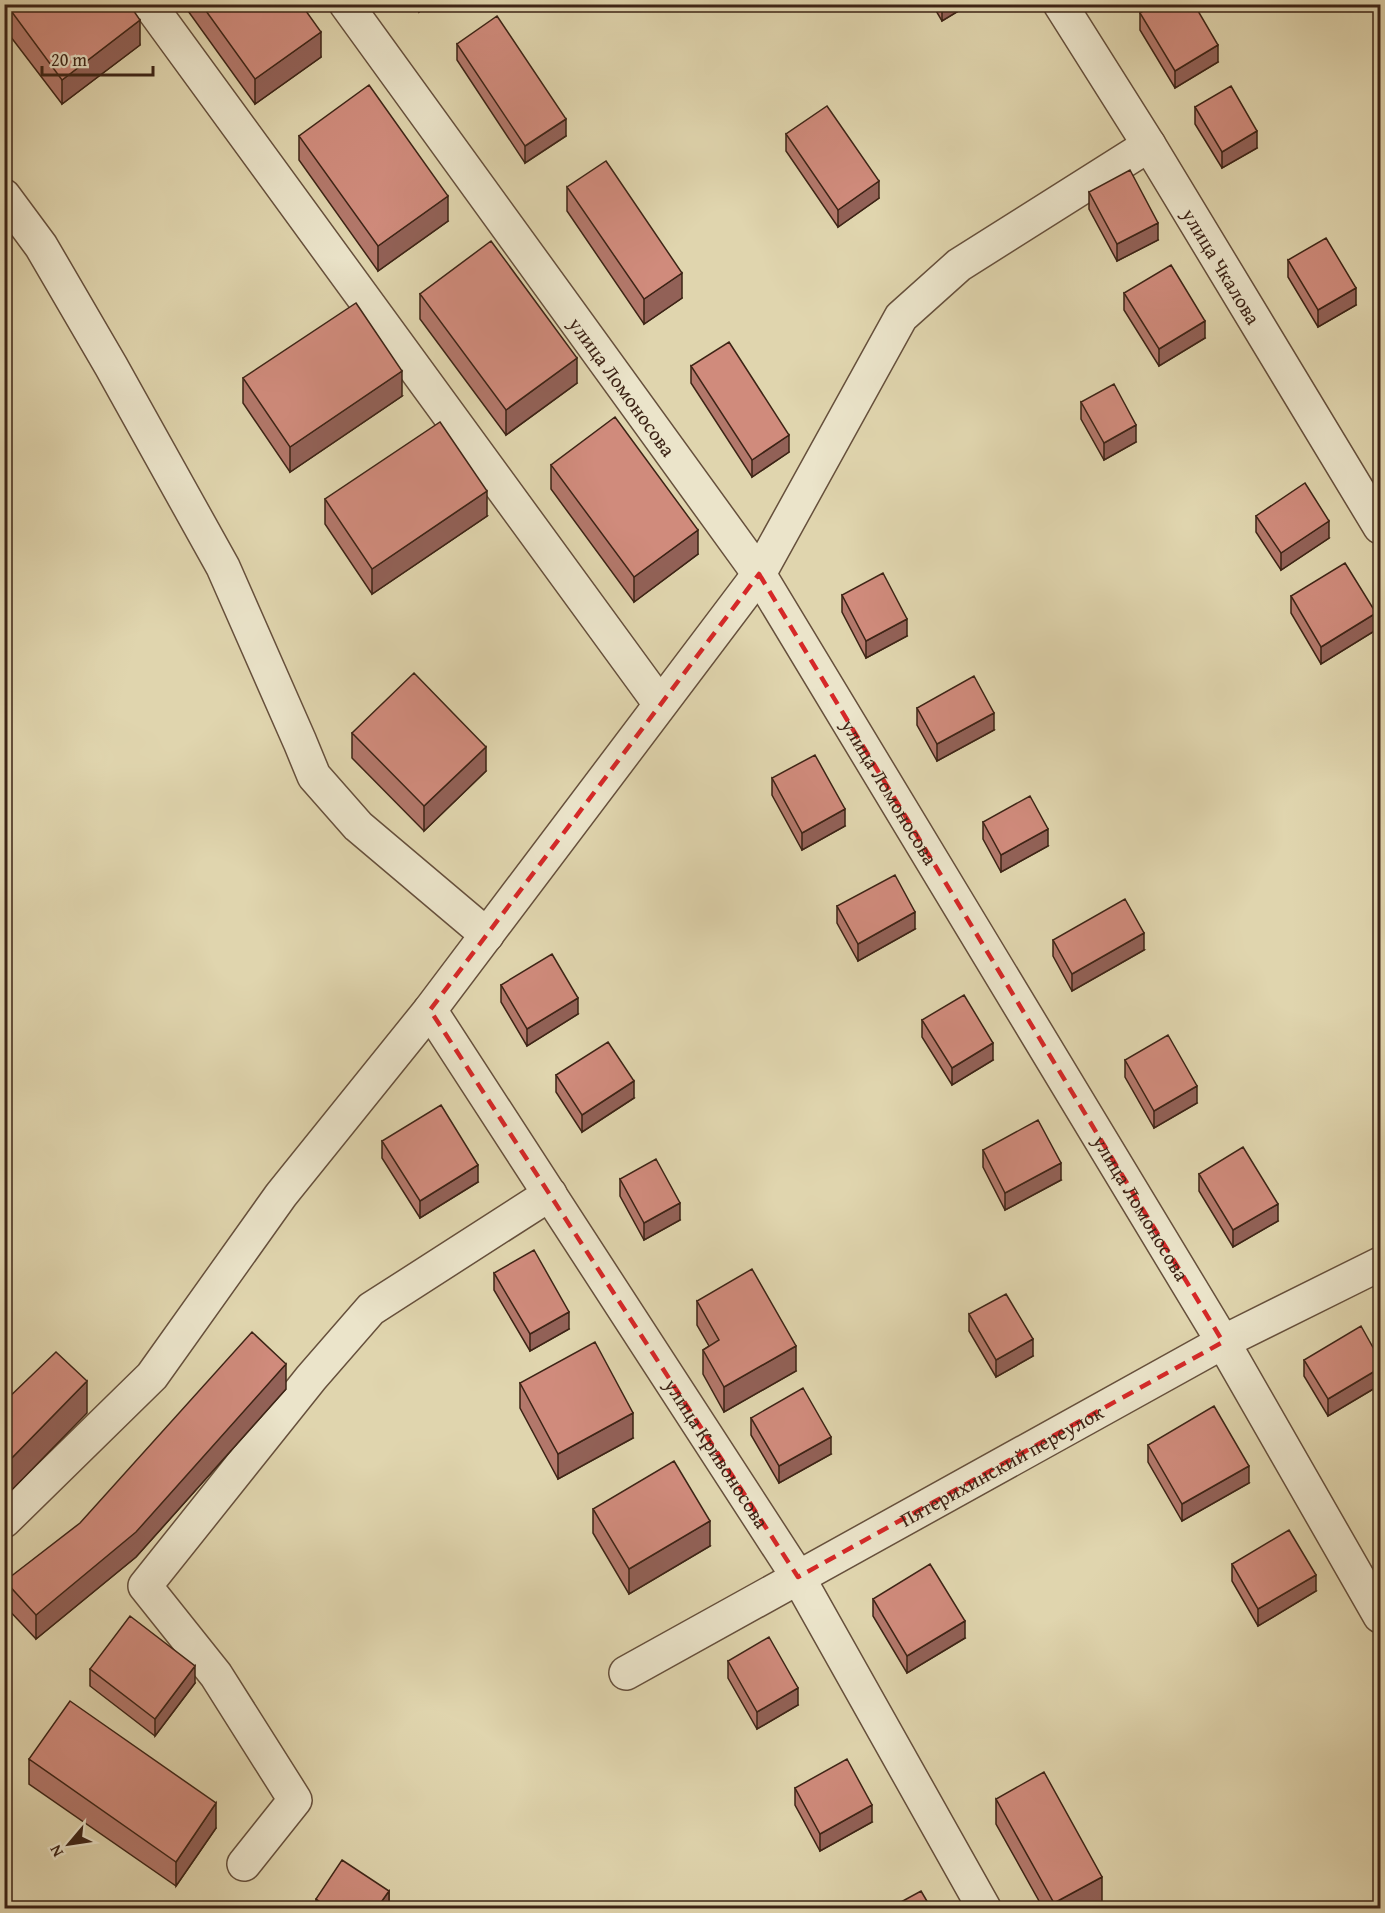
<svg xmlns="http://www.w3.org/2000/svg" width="1385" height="1913" font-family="'Gentium Book Plus',serif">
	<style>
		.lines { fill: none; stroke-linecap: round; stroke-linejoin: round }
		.minor-casing { stroke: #66503c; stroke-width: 36 }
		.minor { stroke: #ebe4ca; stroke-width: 33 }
		.wall { fill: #b3786b; stroke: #3d2416; stroke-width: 1.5 }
		.shaded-wall { fill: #926157; stroke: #3d2416; stroke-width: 1.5 }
		.building { fill: #d08b7c; stroke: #3d2416; stroke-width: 1.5 }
		.marked { fill: none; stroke: #d62828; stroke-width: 4.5; stroke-dasharray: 12 8; stroke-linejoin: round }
		.labels { text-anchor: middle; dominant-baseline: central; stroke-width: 4.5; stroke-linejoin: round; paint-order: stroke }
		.street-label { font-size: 20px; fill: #3d2416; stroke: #ebe4ca }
	</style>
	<rect width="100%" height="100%" fill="#e0d5ae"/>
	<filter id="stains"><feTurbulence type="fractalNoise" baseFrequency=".00333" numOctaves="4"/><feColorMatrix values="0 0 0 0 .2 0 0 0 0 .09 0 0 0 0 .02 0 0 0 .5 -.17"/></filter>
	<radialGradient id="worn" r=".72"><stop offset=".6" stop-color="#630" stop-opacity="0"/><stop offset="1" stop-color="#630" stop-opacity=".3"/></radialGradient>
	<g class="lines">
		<defs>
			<g id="minor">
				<path d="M149 4 660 704"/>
				<path id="s1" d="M346 4 759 574 1223 1342 1380 1616"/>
				<path id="s2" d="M1060 4 1149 145 1380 527"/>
				<path d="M4 196 41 246 111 366 223 567 300 742 314 776 358 826 487 935"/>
				<path id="s3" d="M430 1010 798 1577 984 1908"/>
				<path d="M4 1521 152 1376 281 1195 430 1010 759 574 901 317 959 265 1149 145"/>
				<path id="s4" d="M626 1673 1223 1342 1380 1264"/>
				<path d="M244 1864 295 1800 216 1675 145 1586 311 1378 371 1309 550 1194"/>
			</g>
		</defs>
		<use href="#minor" class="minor-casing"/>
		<use href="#minor" class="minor"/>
	</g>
	<path class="wall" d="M4 4H129L140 45 62 104 4 28Z
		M183 4H301L321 57 255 104Z
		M414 4H429L419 12Z
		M932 4H970L942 21Z
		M1140 13 1218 62 1175 88 1140 30Z
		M457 44 566 136 525 163 457 60Z
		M1195 107 1257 148 1222 168 1195 124Z
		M786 134 879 198 838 227 786 151Z
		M299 136 448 221 378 271 299 160Z
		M567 187 682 298 644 324 567 211Z
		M1089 192 1158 240 1117 261 1089 209Z
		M1288 260 1356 305 1318 327 1288 277Z
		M1124 293 1205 338 1159 366 1124 310Z
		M420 294 577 383 506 435 420 319Z
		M691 366 789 452 752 477 691 383Z
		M243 378 402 396 290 472 243 403Z
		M1081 402 1136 442 1104 460 1081 419Z
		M551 465 698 554 634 602 551 489Z
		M325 499 487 516 372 594 325 524Z
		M1256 516 1329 538 1281 570 1256 532Z
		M842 595 907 636 866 658 842 612Z
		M1291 596 1376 630 1321 664 1291 613Z
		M917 708 994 730 937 761 917 725Z
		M352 733 486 771 424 831 352 758Z
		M772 778 845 826 802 850 772 795Z
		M983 822 1048 846 1001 872 983 839Z
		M837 906 915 929 858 961 837 923Z
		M1053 940 1144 950 1072 991 1053 956Z
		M501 985 578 1014 527 1046 501 1002Z
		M922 1020 993 1060 952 1085 922 1037Z
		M1125 1060 1197 1103 1154 1128 1125 1077Z
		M556 1075 634 1098 582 1132 556 1092Z
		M382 1141 478 1182 420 1218 382 1158Z
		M983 1150 1061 1180 1005 1210 983 1167Z
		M1199 1174 1278 1221 1233 1247 1199 1191Z
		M620 1179 680 1220 644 1240 620 1196Z
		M494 1273 569 1329 530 1351 494 1290Z
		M697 1301 796 1371 724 1412 703 1374V1350L709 1346 697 1325Z
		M969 1314 1033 1356 996 1377 969 1331Z
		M1304 1360H1380V1385L1328 1416 1304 1376Z
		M520 1383 633 1438 558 1479 520 1408Z
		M286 1389 136 1557 36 1639 5 1606V1581Z
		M751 1418 831 1454 779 1483 751 1435Z
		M1148 1445 1249 1483 1182 1521 1148 1462Z
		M1380 1478V1499L1379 1496V1479Z
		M593 1509 710 1546 629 1594 593 1533Z
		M1232 1564 1316 1591 1258 1626 1232 1581Z
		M873 1599 965 1638 907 1673 873 1616Z
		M728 1661 798 1705 757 1729 728 1678Z
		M90 1669 195 1683 155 1736 90 1686Z
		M29 1759 216 1828 176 1886 29 1784Z
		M1380 1779V1806L1376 1798V1781Z
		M795 1788 872 1822 820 1851 795 1805Z
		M996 1799 1102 1902 1090 1908H1043L996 1824Z
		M389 1891V1908H316V1899Z"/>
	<path class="shaded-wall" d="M419 4H429L419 12Z
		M942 4H970L942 21Z
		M140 20V45L62 104V80Z
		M321 32V57L255 104V79Z
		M1218 45V62L1175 88V71Z
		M566 119V136L525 163V146Z
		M1257 131V148L1222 168V152Z
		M879 181V198L838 227V210Z
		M448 196V221L378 271V246Z
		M1158 223V240L1117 261V244Z
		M682 273V298L644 324V299Z
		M1356 288V305L1318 327V310Z
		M1205 321V338L1159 366V349Z
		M577 358V383L506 435V410Z
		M402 371V396L290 472V447Z
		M1136 425V442L1104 460V443Z
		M789 435V452L752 477V460Z
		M487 491V516L372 594V569Z
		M1329 521V538L1281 570V553Z
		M698 530V554L634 602V577Z
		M1376 613V630L1321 664V647Z
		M907 619V636L866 658V641Z
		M994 713V730L937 761V744Z
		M486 747V771L424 831V806Z
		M845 809V826L802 850V833Z
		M1048 829V846L1001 872V855Z
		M915 912V929L858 961V944Z
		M1144 933V950L1072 991V974Z
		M578 998V1014L527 1046V1029Z
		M993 1043V1060L952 1085V1068Z
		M634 1081V1098L582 1132V1115Z
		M1197 1086V1103L1154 1128V1111Z
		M1061 1163V1180L1005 1210V1193Z
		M478 1165V1182L420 1218V1201Z
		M680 1203V1220L644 1240V1223Z
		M1278 1204V1221L1233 1247V1230Z
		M569 1312V1329L530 1351V1334Z
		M1033 1339V1356L996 1377V1360Z
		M796 1346V1371L724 1412V1387Z
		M286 1364V1389L136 1557 36 1639V1615Z
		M1380 1368V1385L1328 1416V1399Z
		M87 1381V1413L4 1498V1466Z
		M633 1413V1438L558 1479V1454Z
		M831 1437V1454L779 1483V1466Z
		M1249 1466V1483L1182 1521V1504Z
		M710 1521V1546L629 1594V1569Z
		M1316 1575V1591L1258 1626V1609Z
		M965 1621V1638L907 1673V1656Z
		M195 1666V1683L155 1736V1719Z
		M798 1688V1705L757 1729V1712Z
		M216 1803V1828L176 1886V1862Z
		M872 1805V1822L820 1851V1834Z
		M1102 1877V1902L1090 1908H1054V1903Z
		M389 1891V1908H377Z"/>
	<path class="building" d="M6 4H129L140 20 62 80Z
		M201 4H301L321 32 255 79Z
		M1154 4H1194L1218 45 1175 71 1140 13Z
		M497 16 566 119 525 146 457 44Z
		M369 85 448 196 378 246 299 136Z
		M1231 86 1257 131 1222 152 1195 107Z
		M827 106 879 181 838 210 786 134Z
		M606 161 682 273 644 299 567 187Z
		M1130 170 1158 223 1117 244 1089 192Z
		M1326 238 1356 288 1318 310 1288 260Z
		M491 241 577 358 506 410 420 294Z
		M1171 265 1205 321 1159 349 1124 293Z
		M356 303 402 371 290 447 243 378Z
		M729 342 789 435 752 460 691 366Z
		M1114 384 1136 425 1104 443 1081 402Z
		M615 417 698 530 634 577 551 465Z
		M440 422 487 491 372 569 325 499Z
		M1305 483 1329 521 1281 553 1256 516Z
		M1345 563 1376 613 1321 647 1291 596Z
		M883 573 907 619 866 641 842 595Z
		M414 673 486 747 424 806 352 733Z
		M974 676 994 713 937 744 917 708Z
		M815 755 845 809 802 833 772 778Z
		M1030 796 1048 829 1001 855 983 822Z
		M895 875 915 912 858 944 837 906Z
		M1125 899 1144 933 1072 974 1053 940Z
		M552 954 578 998 527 1029 501 985Z
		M964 995 993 1043 952 1068 922 1020Z
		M1168 1035 1197 1086 1154 1111 1125 1060Z
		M608 1042 634 1081 582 1115 556 1075Z
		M441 1105 478 1165 420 1201 382 1141Z
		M1038 1120 1061 1163 1005 1193 983 1150Z
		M1243 1147 1278 1204 1233 1230 1199 1174Z
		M656 1159 680 1203 644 1223 620 1179Z
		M534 1250 569 1312 530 1334 494 1273Z
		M752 1269 796 1346 724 1387 703 1350 719 1340 697 1301Z
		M1006 1294 1033 1339 996 1360 969 1314Z
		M1361 1326 1380 1360V1368L1328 1399 1304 1360Z
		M252 1332 286 1364 136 1532 36 1615 5 1581 80 1523Z
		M595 1342 633 1413 558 1454 520 1383Z
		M56 1352 87 1381 4 1466V1402Z
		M803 1388 831 1437 779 1466 751 1418Z
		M1214 1406 1249 1466 1182 1504 1148 1445Z
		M674 1461 710 1521 629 1569 593 1509Z
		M1289 1530 1316 1575 1258 1609 1232 1564Z
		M930 1564 965 1621 907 1656 873 1599Z
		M130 1616 195 1666 155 1719 90 1669Z
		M769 1637 798 1688 757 1712 728 1661Z
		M70 1701 216 1803 176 1862 29 1759Z
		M847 1759 872 1805 820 1834 795 1788Z
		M1044 1772 1102 1877 1054 1903 996 1799Z
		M1380 1779V1789L1376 1781Z
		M342 1860 389 1891 377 1908H329L316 1899Z
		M921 1891 931 1908H890Z"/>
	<path class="marked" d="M759 574 1223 1342 798 1577 430 1010Z"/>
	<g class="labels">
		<g class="street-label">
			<text stroke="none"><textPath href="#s2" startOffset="308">улица Чкалова</textPath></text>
			<text stroke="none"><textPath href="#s1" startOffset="472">улица Ломоносова</textPath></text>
			<text stroke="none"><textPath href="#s1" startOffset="958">улица Ломоносова</textPath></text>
			<text stroke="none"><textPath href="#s1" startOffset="1444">улица Ломоносова</textPath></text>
			<text stroke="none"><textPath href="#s3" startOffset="528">улица Кривоносова</textPath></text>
			<text stroke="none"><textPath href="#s4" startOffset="429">Пятерихинский переулок</textPath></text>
		</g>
	</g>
	<rect width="1385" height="1913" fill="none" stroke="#e0d5ae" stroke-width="24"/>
	<rect x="6" y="6" width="1373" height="1901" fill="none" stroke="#3d2416" stroke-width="3"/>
	<rect x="12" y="12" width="1361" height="1889" fill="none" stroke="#3d2416" stroke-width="1.5"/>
	<g transform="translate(69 1844) rotate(241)" stroke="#ebe4ca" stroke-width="4.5" paint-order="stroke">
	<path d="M0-4.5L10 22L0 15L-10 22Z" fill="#3d2416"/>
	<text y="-9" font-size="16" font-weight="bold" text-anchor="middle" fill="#3d2416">N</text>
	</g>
	<path d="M42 66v9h111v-9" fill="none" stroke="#3d2416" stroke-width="3"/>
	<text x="51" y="66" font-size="18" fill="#3d2416" stroke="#ebe4ca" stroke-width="4.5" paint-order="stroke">20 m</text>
	<rect width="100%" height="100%" filter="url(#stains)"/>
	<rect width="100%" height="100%" fill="url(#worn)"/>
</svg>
